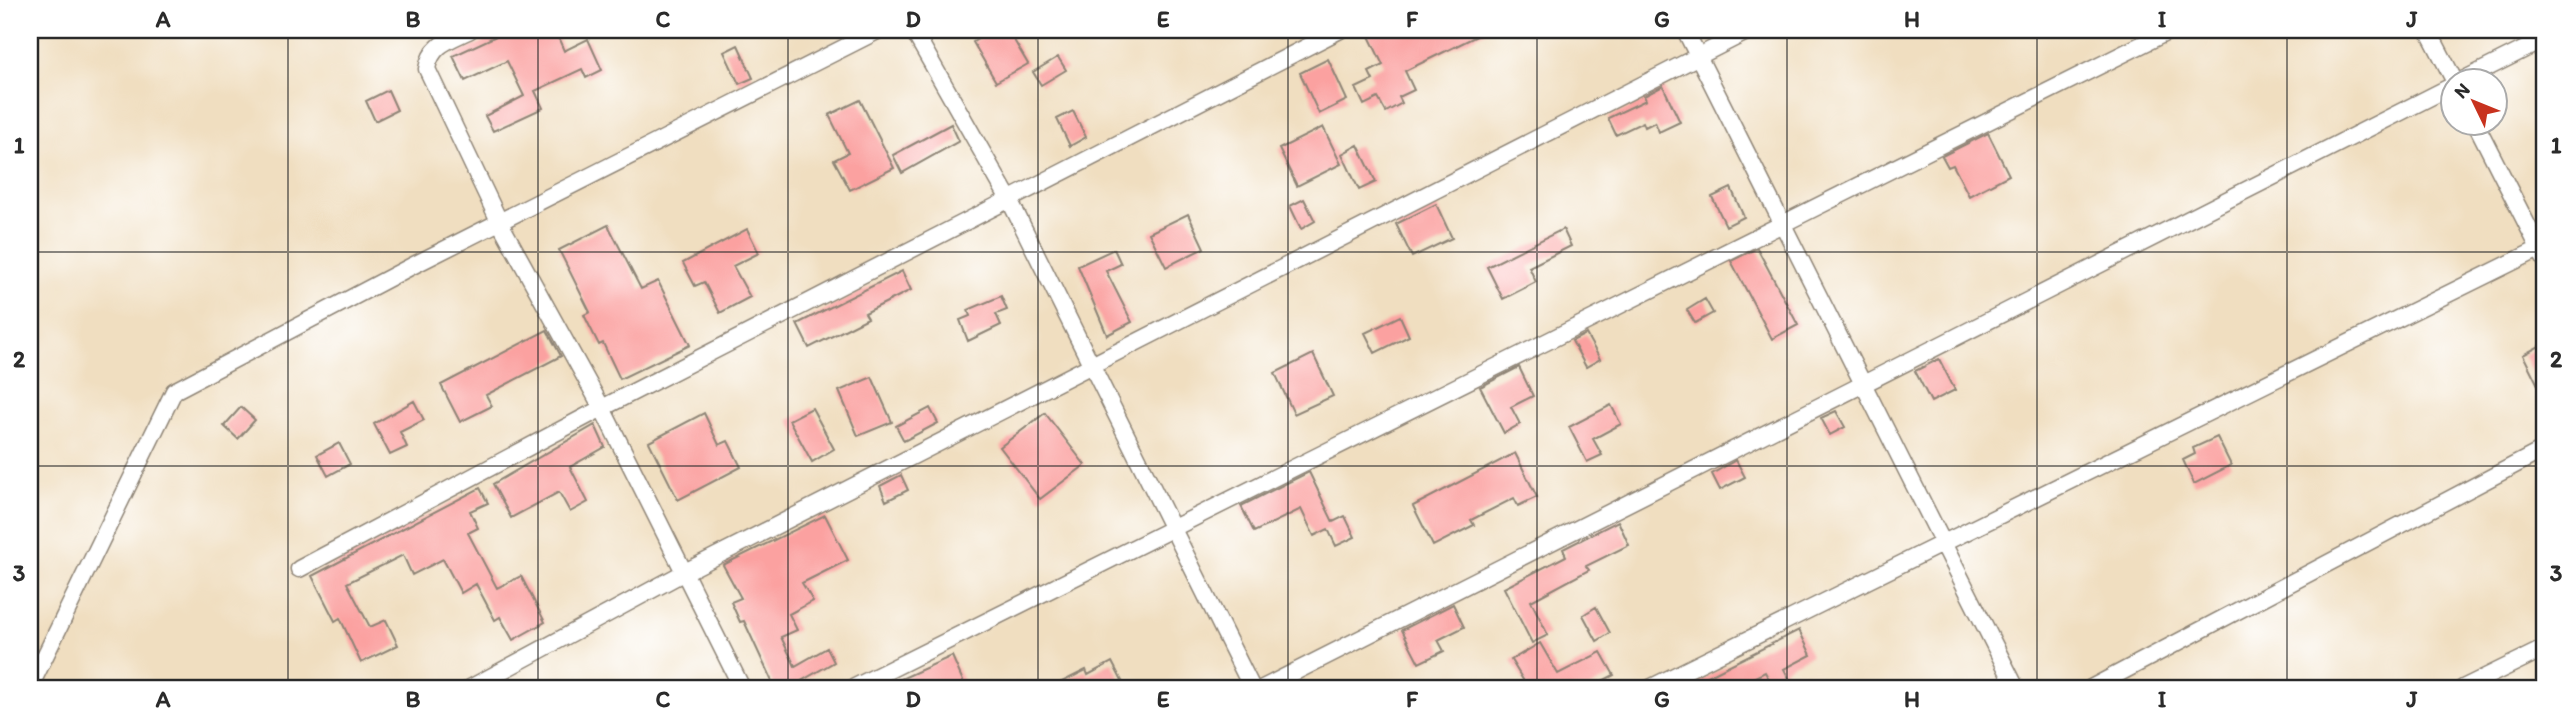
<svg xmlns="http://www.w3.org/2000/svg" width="2575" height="718" font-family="Itim,sans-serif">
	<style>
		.building { fill: #fba1a0 }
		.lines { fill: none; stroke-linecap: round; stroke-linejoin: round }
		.minor-casing { stroke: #8e8476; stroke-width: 19 }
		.minor { stroke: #fff; stroke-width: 16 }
		.grid { fill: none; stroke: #2b2b2b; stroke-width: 2; stroke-opacity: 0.55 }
		.neatline { fill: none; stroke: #2b2b2b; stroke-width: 2.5 }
		.grid-label { font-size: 23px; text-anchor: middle; font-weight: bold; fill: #2b2b2b }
	</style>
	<rect width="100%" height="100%" fill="#fff"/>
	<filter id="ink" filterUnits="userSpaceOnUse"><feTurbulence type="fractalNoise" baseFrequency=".0143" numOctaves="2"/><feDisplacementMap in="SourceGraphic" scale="14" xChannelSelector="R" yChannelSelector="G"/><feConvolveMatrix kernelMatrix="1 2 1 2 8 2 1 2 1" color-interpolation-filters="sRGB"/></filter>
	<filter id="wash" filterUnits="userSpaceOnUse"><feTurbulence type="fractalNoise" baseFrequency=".00686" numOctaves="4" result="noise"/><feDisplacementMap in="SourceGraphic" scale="28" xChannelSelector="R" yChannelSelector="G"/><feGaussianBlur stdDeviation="1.57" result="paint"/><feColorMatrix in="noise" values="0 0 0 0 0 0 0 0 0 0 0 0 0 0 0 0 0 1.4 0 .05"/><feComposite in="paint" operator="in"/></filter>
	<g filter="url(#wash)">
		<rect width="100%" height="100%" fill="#f0dec0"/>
		<g id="blocks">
			<path class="building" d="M509 30H555L564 51 588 39 602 70 586 78 582 69 535 91 543 108 493 131 485 116 524 96 507 61 465 81 453 56Z
				M993 30H1008L1028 64 996 82 973 42Z
				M1378 30H1489L1405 71 1414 90 1399 97 1402 103 1386 112 1378 98 1364 105 1356 88 1373 80 1369 72 1383 65 1368 34Z
				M738 45 753 78 739 84 724 52Z
				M1058 57 1066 70 1041 85 1033 72Z
				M1328 59 1347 100 1319 114 1300 73Z
				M1663 86 1680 122 1659 132 1655 122 1645 127 1643 122 1616 135 1608 118 1646 100 1644 96Z
				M388 90 397 110 375 121 366 101Z
				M860 100 894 168 850 190 834 160 848 153 829 115Z
				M1073 111 1086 137 1070 146 1057 119Z
				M951 124 959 141 902 173 893 155Z
				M1323 127 1341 164 1297 186 1279 149Z
				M1988 133 2009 175 1969 196 1953 165 1948 167 1942 156Z
				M1358 145 1376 182 1359 190 1342 154Z
				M1731 188 1744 217 1726 226 1712 197Z
				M1304 199 1315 221 1301 229 1290 206Z
				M1436 204 1452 238 1412 257 1396 224Z
				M1188 214 1204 248 1166 267 1149 233Z
				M608 225 641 289 658 281 690 345 620 379 603 343 599 345 584 315 590 312 559 250Z
				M747 229 759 253 733 266 750 297 720 313 704 282 695 286 683 263Z
				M1563 229 1571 246 1529 267 1536 282 1503 299 1487 267Z
				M1757 248 1798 325 1772 339 1731 261Z
				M1114 249 1121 264 1106 271 1132 322 1107 335 1078 266Z
				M902 271 911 290 865 313 868 318 809 348 797 324Z
				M1001 296 1007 310 996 314 1001 325 968 341 960 320 970 316 968 310Z
				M1705 299 1713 313 1695 323 1687 310Z
				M1400 316 1409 336 1375 353 1365 333Z
				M547 330 561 356 486 395 492 406 460 422 441 385Z
				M1586 334 1600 359 1586 367 1572 341Z
				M2545 343V399L2523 355Z
				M1313 354 1333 396 1294 414 1275 373Z
				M1939 359 1955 390 1931 402 1915 371Z
				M1519 367 1533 396 1511 407 1520 424 1504 433 1480 387Z
				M872 377 892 422 858 436 839 391Z
				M414 401 424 420 400 432 407 447 390 455 374 424Z
				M1611 405 1621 424 1593 439 1602 455 1587 462 1569 427Z
				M241 407 255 420 238 439 224 426Z
				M812 408 834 449 812 462 789 420Z
				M930 408 938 423 904 441 896 426Z
				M1836 411 1845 427 1830 435 1821 418Z
				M704 413 719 445 728 441 741 467 678 500 649 442Z
				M1045 413 1085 465 1040 499 1000 447Z
				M595 425 605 447 570 467 588 502 570 512 559 492 511 518 493 484Z
				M2217 437 2231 465 2194 484 2183 460 2195 454 2193 448Z
				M339 443 350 464 328 476 317 455Z
				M1515 453 1537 497 1518 506 1514 498 1471 520 1474 525 1433 546 1413 506Z
				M1736 460 1745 477 1720 490 1712 474Z
				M1309 472 1333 522 1345 516 1355 537 1336 546 1328 529 1314 536 1301 509 1254 532 1241 506Z
				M901 475 908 490 886 501 880 486Z
				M480 488 488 503 470 511 478 528 468 533 497 588 521 576 545 622 513 640 500 617 495 620 476 584 461 593 443 559 412 575 403 555 347 583 370 627 386 620 398 645 361 663 340 618 335 621 312 576Z
				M825 515 848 560 802 583 813 601 789 614 797 630 781 637 795 666 827 648 834 662 789 688H775L744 621 740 622 731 602 741 598 723 565Z
				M1618 521 1629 545 1586 566 1589 570 1531 601 1548 635 1532 643 1504 588 1566 556 1563 549Z
				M1453 604 1464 627 1438 640 1444 651 1419 663 1402 630Z
				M1596 607 1610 633 1597 641 1583 615Z
				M1799 630 1811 655 1784 669 1794 688H1774L1765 672 1733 688H1684Z
				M1540 643 1558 674 1601 652 1614 675 1589 688H1528L1511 660Z
				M952 656 966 688H881Z
				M1112 662 1123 683 1112 688H1050L1086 670 1088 675Z"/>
		</g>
	</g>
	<g filter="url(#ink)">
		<use href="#blocks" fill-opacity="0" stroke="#8e8476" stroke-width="2"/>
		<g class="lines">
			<defs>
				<path id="minor" d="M470 30C450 40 431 44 427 69L500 223 602 408 742 688
					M913 30 1010 201 1252 688
					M1685 30 2016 688
					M2428 30 2454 80
					M2463 80 2545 39
					M2475 122 2545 260
					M299 569 602 408 1340 30
					M30 687 174 391 412 266 879 30
					M470 688 683 573 1750 30
					M853 688 2171 30
					M1263 688 2452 86
					M1650 688 2545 246
					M2091 688 2545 449
					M2463 688 2545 648"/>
			</defs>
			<use href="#minor" class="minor-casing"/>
			<use href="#minor" class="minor"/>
		</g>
	</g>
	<path class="grid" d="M288 30V688M538 30V688M788 30V688M1038 30V688M1288 30V688M1537 30V688M1787 30V688M2037 30V688M2287 30V688M30 252H2545M30 466H2545"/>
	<rect width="2575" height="718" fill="none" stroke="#fff" stroke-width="77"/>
	<g transform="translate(2474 102) rotate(313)"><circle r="33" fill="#ffffff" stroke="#aaaaaa" stroke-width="2"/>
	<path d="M0-5L12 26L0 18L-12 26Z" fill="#c8321e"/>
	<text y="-10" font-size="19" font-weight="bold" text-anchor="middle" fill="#2b2b2b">N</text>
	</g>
	<rect x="38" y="38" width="2498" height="642" class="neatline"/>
	<g class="grid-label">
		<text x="163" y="27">A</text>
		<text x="413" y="27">B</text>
		<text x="663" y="27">C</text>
		<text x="913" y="27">D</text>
		<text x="1163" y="27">E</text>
		<text x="1412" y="27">F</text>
		<text x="1662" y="27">G</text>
		<text x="1912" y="27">H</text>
		<text x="2162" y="27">I</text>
		<text x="2412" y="27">J</text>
		<text x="19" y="153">1</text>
		<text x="2556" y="153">1</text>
		<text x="19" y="367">2</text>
		<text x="2556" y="367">2</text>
		<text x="19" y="581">3</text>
		<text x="2556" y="581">3</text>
		<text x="163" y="707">A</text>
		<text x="413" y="707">B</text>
		<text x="663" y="707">C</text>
		<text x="913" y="707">D</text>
		<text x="1163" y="707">E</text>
		<text x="1412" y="707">F</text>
		<text x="1662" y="707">G</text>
		<text x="1912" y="707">H</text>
		<text x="2162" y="707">I</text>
		<text x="2412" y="707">J</text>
	</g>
</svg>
